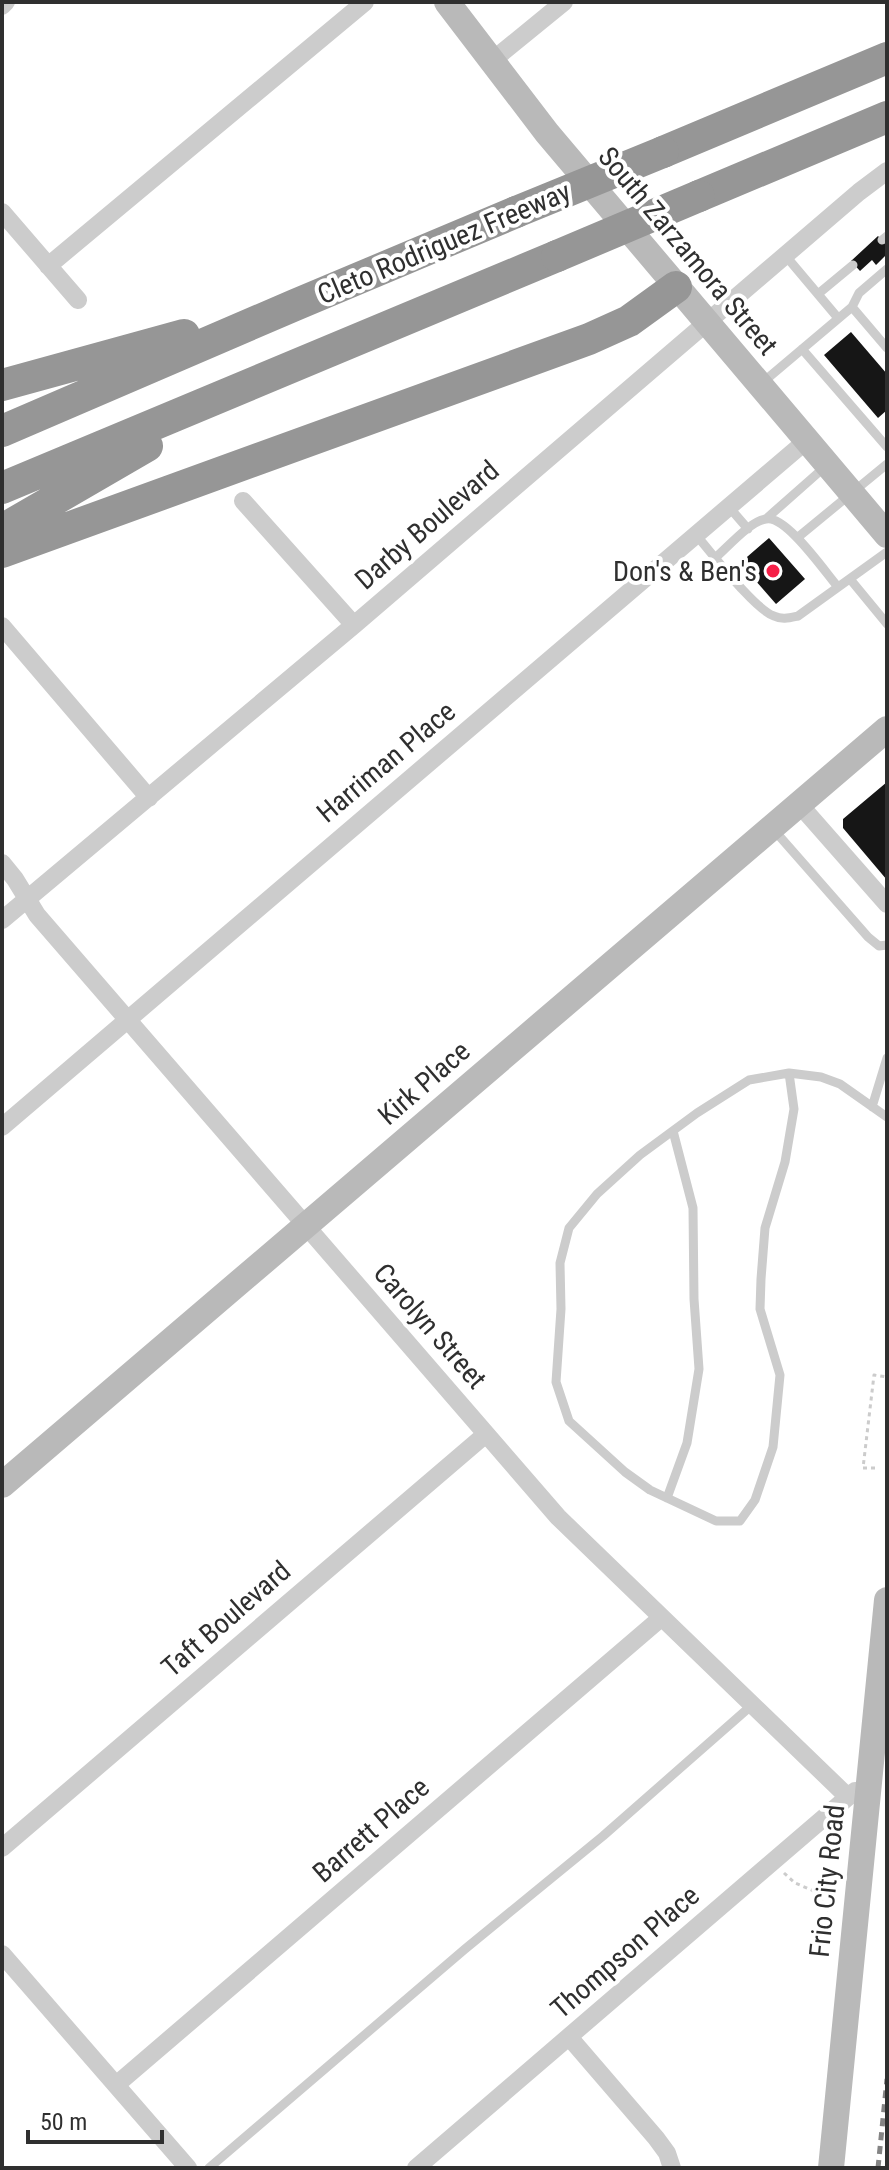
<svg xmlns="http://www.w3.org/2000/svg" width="889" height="2170" font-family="'Roboto Condensed',sans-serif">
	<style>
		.building { fill: #161616 }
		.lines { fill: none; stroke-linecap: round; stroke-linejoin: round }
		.path { stroke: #ccc; stroke-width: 3; stroke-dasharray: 4 4; stroke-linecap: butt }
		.lane { stroke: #ccc; stroke-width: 9 }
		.street { stroke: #ccc; stroke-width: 18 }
		.secondary { stroke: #b9b9b9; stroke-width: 26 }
		.highway { stroke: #969696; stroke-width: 32 }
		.rail { stroke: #848484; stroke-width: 5; stroke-dasharray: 8 6; stroke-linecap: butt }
		.highway-bridge { stroke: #969696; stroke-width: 32 }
		.poi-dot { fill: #f62048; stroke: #fff; stroke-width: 3 }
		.labels { text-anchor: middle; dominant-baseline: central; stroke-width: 8; stroke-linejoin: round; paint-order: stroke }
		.street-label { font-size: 28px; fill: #2f2f2f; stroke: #fff }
		.poi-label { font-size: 28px; fill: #2f2f2f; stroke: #fff; text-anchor: end }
	</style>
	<rect width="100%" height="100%" fill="#fff"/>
	<path class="building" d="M878 236 887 246 885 249 887 254 876 265 872 260 860 271 851 261Z
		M851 332 887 374V410L878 418 824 355Z
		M769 538 805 579 776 604 740 563Z
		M887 782V880L843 828V819Z"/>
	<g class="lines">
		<path class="path" d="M875 1468H863L874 1375 887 1377
			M784 1873 795 1883 814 1891 829 1911"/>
		<path class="lane" d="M882 240 887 236
			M785 255 838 318
			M818 294 853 265
			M852 307 859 293 887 269
			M802 349 887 447
			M762 383 852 307 887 348
			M729 507 748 529
			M767 518 827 465
			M696 535C712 553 754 609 774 616 782 620 789 618 798 616L887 552
			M797 538 887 464
			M715 558C728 547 750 521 766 519 786 515 825 572 838 587
			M850 579 887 624
			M774 830 868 937 879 946 887 945
			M789 1073 794 1109 785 1162 765 1228 761 1279 760 1309 780 1375 773 1447 755 1500 740 1521H716L650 1490 625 1472 569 1421 556 1382 561 1309 560 1263 569 1228 597 1194 640 1155 697 1113 749 1080 789 1073 821 1077 840 1084 887 1117
			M872 1107 887 1058
			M667 1498 687 1443 699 1369 694 1299 693 1208 673 1131
			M209 2168 465 1949 603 1836 752 1705"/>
		<path class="street" d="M2 6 6 2
			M493 60 564 2
			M2 212 78 300
			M48 266 365 2
			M243 501 354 625
			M2 626 149 798
			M799 804 887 904
			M2 863 15 879 37 915 558 1517 848 1797
			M2 920 354 625 859 192 887 171
			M2 1127 806 441
			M2 1848 486 1434
			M2 1954 188 2168
			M569 2037 656 2138 667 2153 672 2168
			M116 2085 661 1618
			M416 2168 855 1791"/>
		<path class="secondary" d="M447 2 547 133 887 535
			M2 1485 887 729
			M831 2168 887 1600"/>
		<path class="highway" d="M663 152 887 58
			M699 196 887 117
			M2 385 184 335
			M2 431 295 305 516 212
			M2 488 557 256
			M2 530 147 446
			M2 552 589 339 629 321 676 287"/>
		<path class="rail" d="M878 2168 887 2079"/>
		<path class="highway-bridge" d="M516 212 663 152
			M557 256 699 196"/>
	</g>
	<circle class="poi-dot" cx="773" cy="571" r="8"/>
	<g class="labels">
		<g class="street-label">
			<text transform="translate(444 243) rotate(-23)">Cleto Rodriguez Freeway</text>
			<text transform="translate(688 251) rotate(50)">South Zarzamora Street</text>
			<text transform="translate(427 525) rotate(-41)">Darby Boulevard</text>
			<text transform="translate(386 762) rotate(-40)">Harriman Place</text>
			<text transform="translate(424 1083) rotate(-41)">Kirk Place</text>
			<text transform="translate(430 1326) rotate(49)">Carolyn Street</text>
			<text transform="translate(226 1619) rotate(-41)">Taft Boulevard</text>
			<text transform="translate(371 1830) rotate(-41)">Barrett Place</text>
			<text transform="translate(827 1881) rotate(-84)">Frio City Road</text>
			<text transform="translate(625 1952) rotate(-41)">Thompson Place</text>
		</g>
		<g class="poi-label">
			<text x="757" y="571">Don's &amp; Ben's</text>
		</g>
	</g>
	<rect width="889" height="2170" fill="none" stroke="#2f2f2f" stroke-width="8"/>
	<path d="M28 2130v12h134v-12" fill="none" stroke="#2f2f2f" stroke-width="4"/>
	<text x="40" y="2130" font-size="24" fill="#2f2f2f" stroke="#ffffff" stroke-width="6" paint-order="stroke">50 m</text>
</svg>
